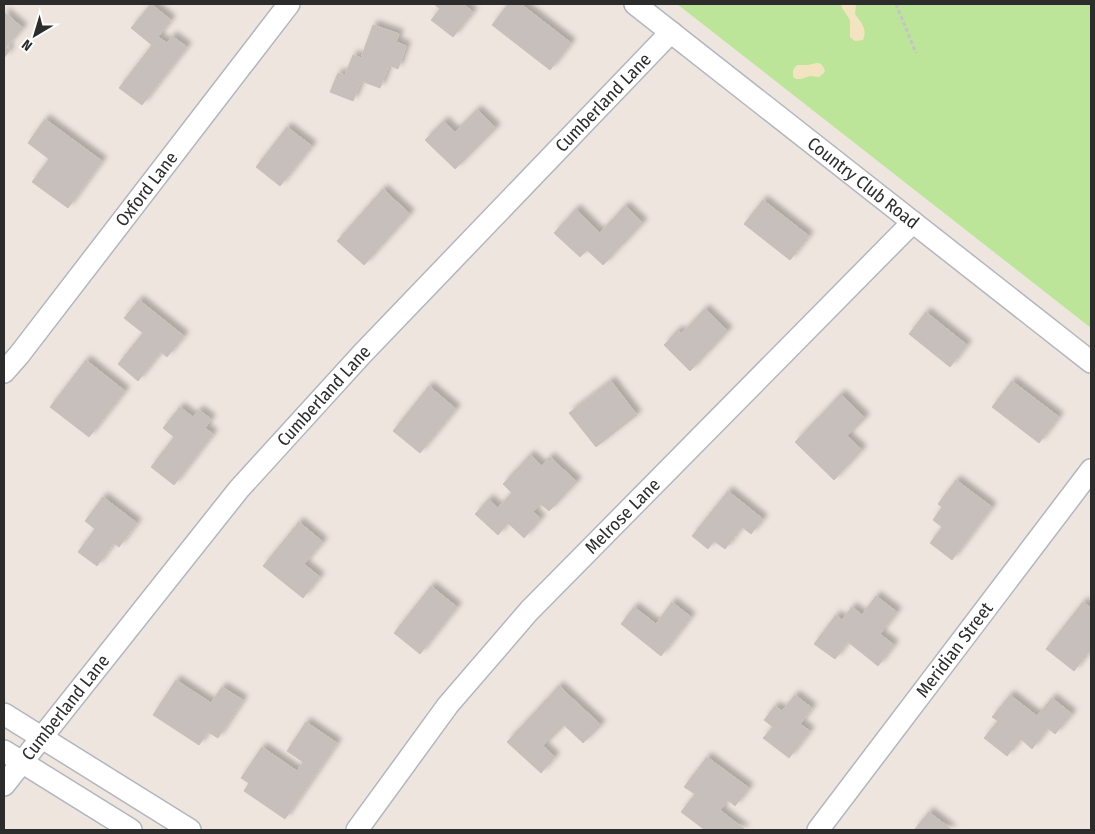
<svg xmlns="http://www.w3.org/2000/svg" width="1095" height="834" font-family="'Fira Sans Condensed',sans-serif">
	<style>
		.green { fill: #bde59a }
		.sand { fill: #f3e4c1 }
		.building { fill: #c6bfbb; stroke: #c9c1b8; filter: url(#shadow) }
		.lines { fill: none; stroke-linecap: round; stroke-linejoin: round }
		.street-casing { stroke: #b2b6c0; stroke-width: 24 }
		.path { stroke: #c4c4c4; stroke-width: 3; stroke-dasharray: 4 2.5; stroke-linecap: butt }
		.street { stroke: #fff; stroke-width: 21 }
		.labels { text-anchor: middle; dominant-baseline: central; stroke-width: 5; stroke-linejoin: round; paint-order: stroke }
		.street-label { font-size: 18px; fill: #2c2c2c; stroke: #fff }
	</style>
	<defs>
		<filter id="shadow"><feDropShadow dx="4.5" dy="-4.5" stdDeviation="2.5" flood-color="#0004"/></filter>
	</defs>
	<rect width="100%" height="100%" fill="#eee5de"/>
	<path class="green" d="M677 4H1091V328Z"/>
	<path class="sand" d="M841 4H856L855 14C861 22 868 30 863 40L855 41 850 37V20L842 8Z
		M817 63C822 63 824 67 825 72L819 77 810 76 801 79H796L793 77V70L797 65H808Z"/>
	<path class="building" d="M151 4 171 20 158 37 167 43 172 36 187 47 142 105 119 88 152 45 131 28Z
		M434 4H463L473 12 453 37 431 20 440 9Z
		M508 4H521L571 43 550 70 492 25Z
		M4 12 23 28 6 47 10 50 4 58Z
		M373 25 399 34 396 42 406 46 398 69 389 65 380 88 361 81 353 101 330 92 338 73 345 75 353 55 361 58Z
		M477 110 496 128 455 169 425 140 444 121 455 132Z
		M45 119 102 161 68 208 32 182 49 159 28 143Z
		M287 127 312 146 280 186 256 167Z
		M383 189 410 214 364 265 337 241Z
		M763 200 809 236 790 260 744 224Z
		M625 206 643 223 603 265 587 250 580 257 554 233 576 209 600 233Z
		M139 300 184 336 167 357 161 352 138 381 118 364 143 333 124 318Z
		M705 309 728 331 690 371 664 345 678 330 681 334Z
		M926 312 967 345 950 367 909 334Z
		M86 360 125 391 89 437 50 407Z
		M611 381 637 415 596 447 569 413Z
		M1012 381 1059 417 1039 443 992 407Z
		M429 386 456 409 420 453 393 431Z
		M841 394 865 418 847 436 862 450 834 480 795 442Z
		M180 407 193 417 199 410 211 419 205 428 213 434 174 485 151 467 174 437 163 428Z
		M530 455 542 466 550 457 577 482 549 511 541 504 533 512 541 519 524 538 508 523 498 535 475 514 489 499 498 508 512 493 503 484Z
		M956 480 992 507 952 560 930 543 942 527 933 520 942 507 938 504Z
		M728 491 763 519 751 534 742 527 725 549 714 541 708 549 692 536Z
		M103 497 137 523 119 547 114 543 97 566 78 552 95 529 85 521Z
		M299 522 323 542 304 564 320 577 303 598 263 566Z
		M431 586 457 607 420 654 394 633Z
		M876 596 897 612 880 634 894 645 878 666 848 642 835 659 814 644 836 615 842 620 852 607 862 615Z
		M672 602 691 617 661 656 621 624 634 607 656 624Z
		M1083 602 1091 608V649L1074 671 1046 649Z
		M176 680 211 703 222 687 243 700 218 738 208 732 199 745 153 715Z
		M559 686 601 725 583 743 564 725 543 746 555 757 541 773 507 742Z
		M795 695 812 708 800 724 810 731 789 758 763 738 773 727 764 720 775 706 782 711Z
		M1010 695 1037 716 1052 698 1072 714 1055 734 1048 728 1032 749 1021 739 1007 756 984 738 998 721 992 717Z
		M306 722 337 743 285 819 244 791 249 783 241 778 262 747 297 771 303 762 287 751Z
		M707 757 749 788 735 806 728 800 720 810 744 829V830H705L681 812 695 794 684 787Z
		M929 812 952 830H914Z"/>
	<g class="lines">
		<defs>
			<g id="street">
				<path id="s1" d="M635 4 1091 362"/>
				<path id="s2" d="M4 372 19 355 289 4"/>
				<path d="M4 714 190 830"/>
				<path d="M4 751 131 830"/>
				<path id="s3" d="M4 785 239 489 362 354 671 32"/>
				<path id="s4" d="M357 830 448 705 529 611 913 222"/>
				<path id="s5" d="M818 830 1091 470"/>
			</g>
		</defs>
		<use href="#street" class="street-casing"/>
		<path class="path" d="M896 4 916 53"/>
		<use href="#street" class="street"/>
	</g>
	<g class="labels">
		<g class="street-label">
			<text stroke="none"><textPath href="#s3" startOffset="909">Cumberland Lane</textPath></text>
			<text stroke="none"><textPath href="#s1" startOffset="290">Country Club Road</textPath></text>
			<text stroke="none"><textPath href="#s2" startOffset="232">Oxford Lane</textPath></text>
			<text stroke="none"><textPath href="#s3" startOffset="504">Cumberland Lane</textPath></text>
			<text stroke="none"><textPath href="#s4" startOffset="412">Melrose Lane</textPath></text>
			<text stroke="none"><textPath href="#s5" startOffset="226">Meridian Street</textPath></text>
			<text stroke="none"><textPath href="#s3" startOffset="99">Cumberland Lane</textPath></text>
		</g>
	</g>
	<rect width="1095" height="834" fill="none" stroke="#2c2c2c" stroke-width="10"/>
	<g transform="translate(35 35) rotate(218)" stroke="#ffffff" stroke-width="4" paint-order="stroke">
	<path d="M0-4L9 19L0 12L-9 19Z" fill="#2c2c2c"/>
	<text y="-8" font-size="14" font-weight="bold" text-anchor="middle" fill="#2c2c2c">N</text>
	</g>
</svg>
